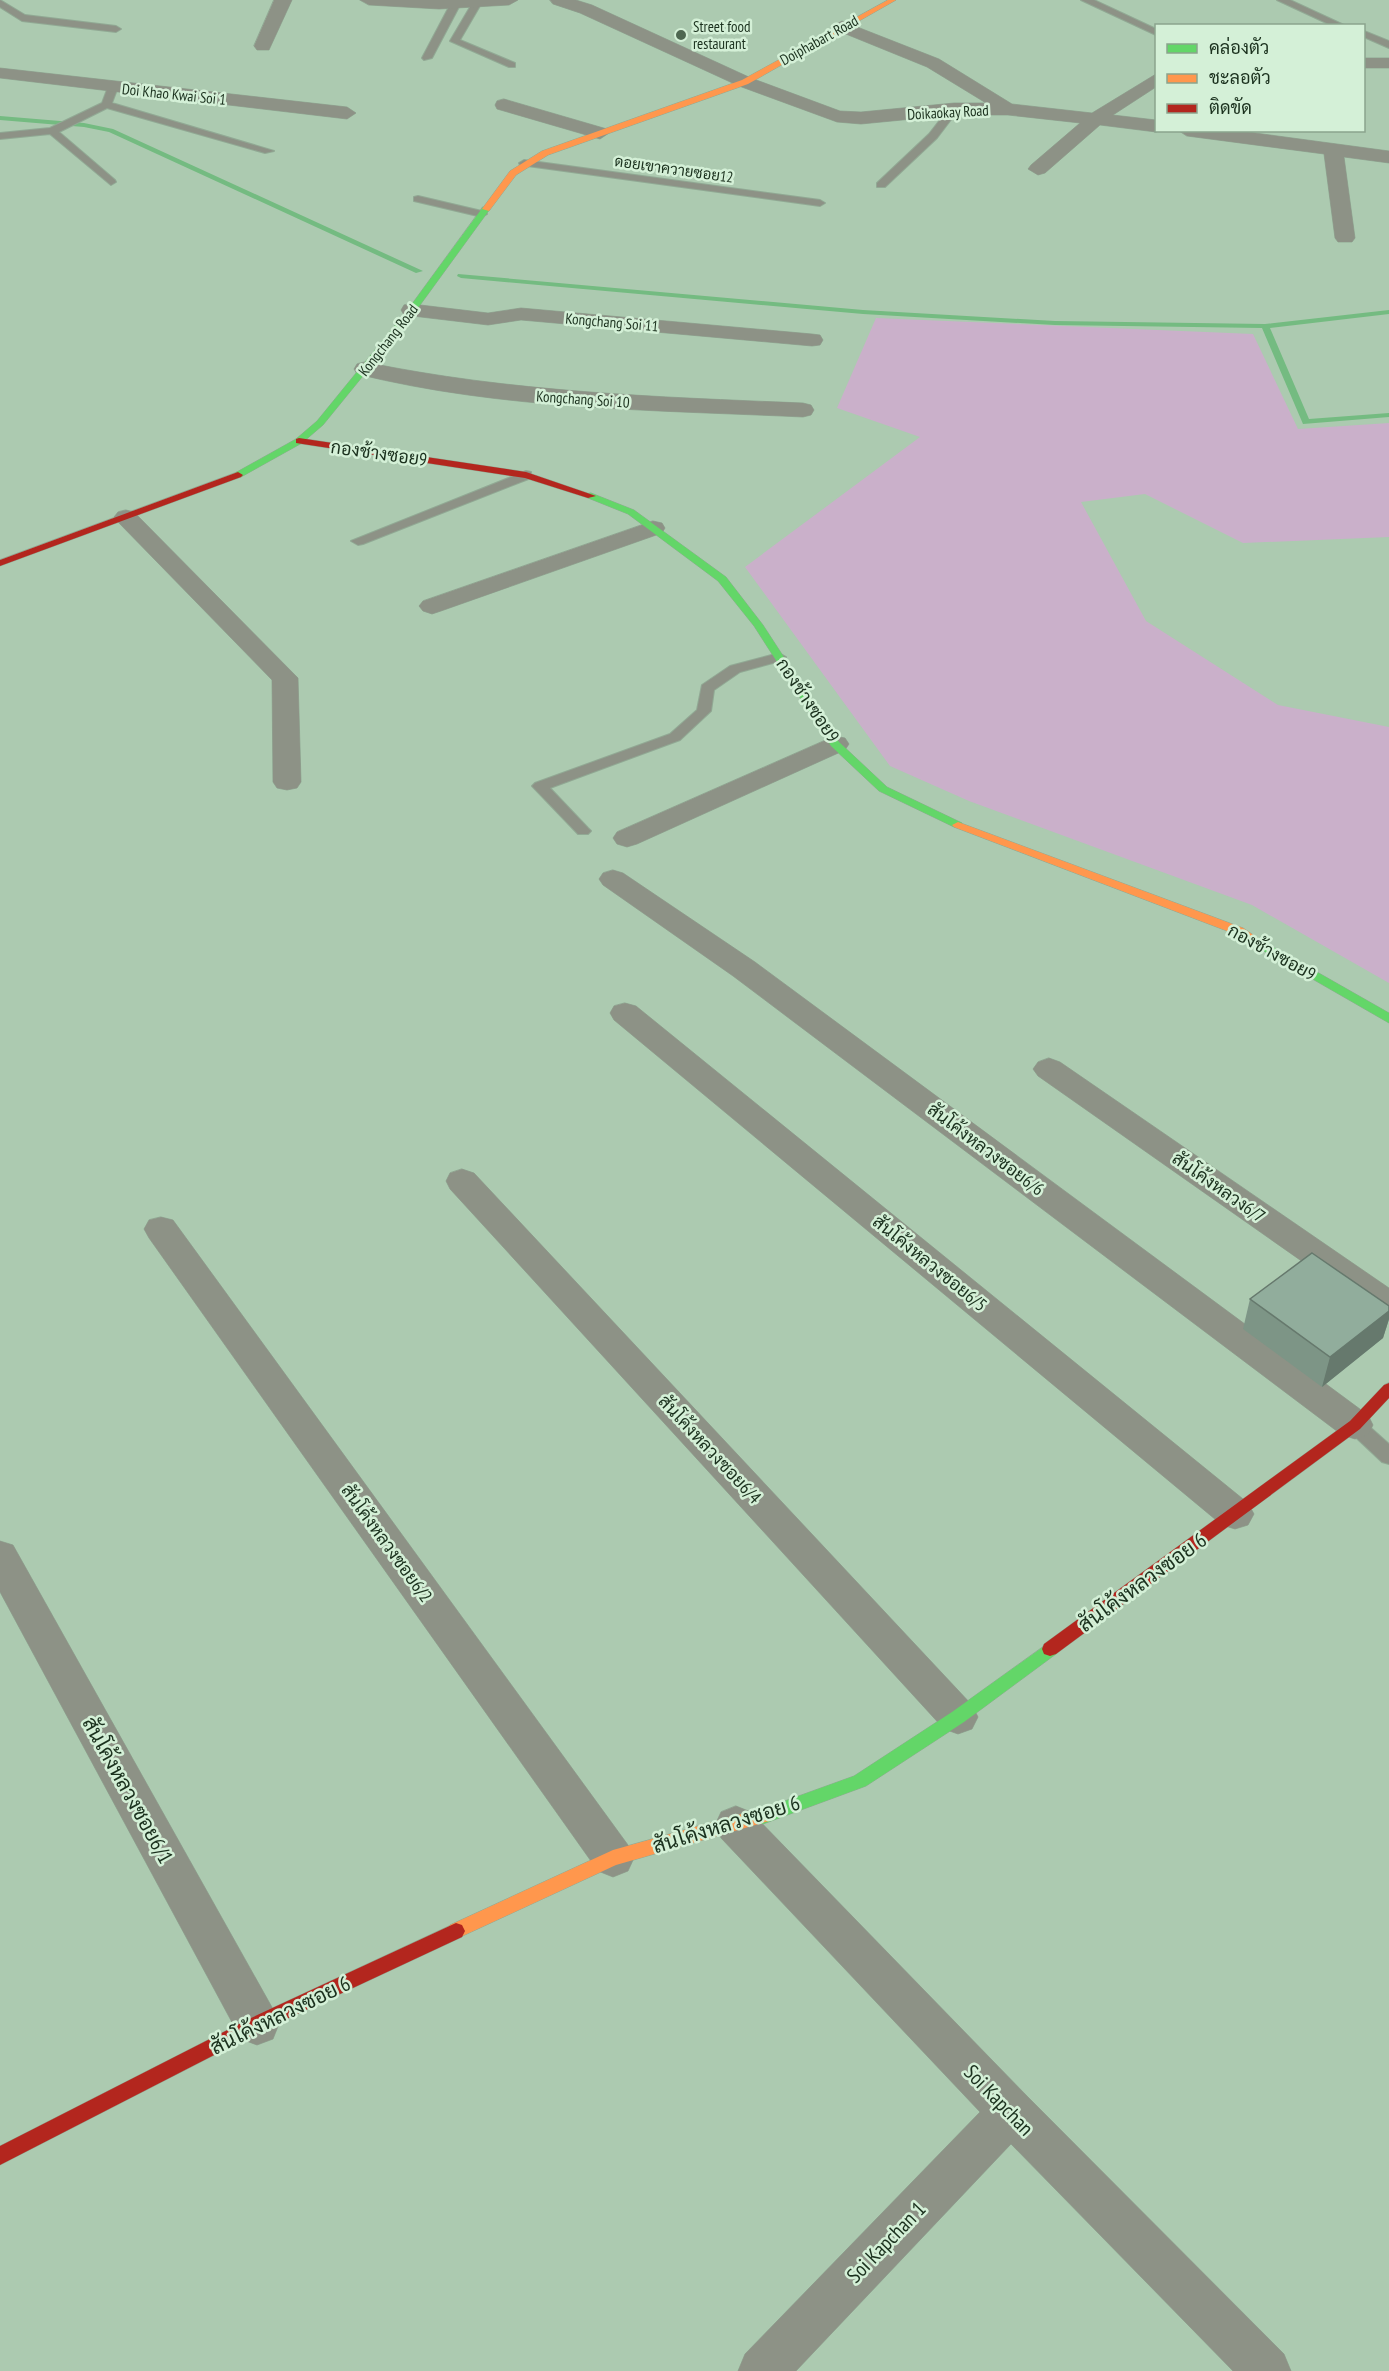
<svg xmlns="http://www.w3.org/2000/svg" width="1389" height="2371" font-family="'PT Sans Narrow',Sarabun,sans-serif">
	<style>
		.green { fill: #cab0ca }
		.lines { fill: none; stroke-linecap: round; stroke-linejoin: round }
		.stream { fill: #74bb81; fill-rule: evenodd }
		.lane-casing { stroke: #91a994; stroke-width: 2 }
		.street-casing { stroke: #91a994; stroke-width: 1 }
		.fast-casing { stroke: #91a994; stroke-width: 1 }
		.slow-casing { stroke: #91a994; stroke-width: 1 }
		.jam-casing { stroke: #91a994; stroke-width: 1 }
		.lane { fill: #8d9286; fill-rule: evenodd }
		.street { fill: #8d9286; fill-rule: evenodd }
		.fast { fill: #63d668; fill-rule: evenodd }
		.slow { fill: #ff974d; fill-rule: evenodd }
		.jam { fill: #b3261e; fill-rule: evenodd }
		.wall { fill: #7d9586 }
		.shaded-wall { fill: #66796d }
		.building { fill: #91ad9c; stroke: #66796d; stroke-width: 1.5 }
		.poi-dot { fill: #4e6751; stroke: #d4f0d7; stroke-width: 2 }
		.labels { text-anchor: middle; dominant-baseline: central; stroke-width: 5; stroke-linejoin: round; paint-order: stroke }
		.far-poi-label { font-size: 15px; fill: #1b311e; stroke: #d4f0d7; text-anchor: start }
		.far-street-label { font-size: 15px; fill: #1b311e; stroke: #d4f0d7 }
		.street-label { font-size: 18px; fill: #1b311e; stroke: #d4f0d7 }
		.near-street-label { font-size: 21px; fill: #1b311e; stroke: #d4f0d7 }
	</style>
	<rect width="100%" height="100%" fill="#accab0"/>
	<path class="green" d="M876 318 1253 334 1298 429 1389 423V537L1243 543 1145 494 1081 502 1146 621 1278 705 1389 727V983L1252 905 969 801 890 766 745 567 920 437 837 408Z"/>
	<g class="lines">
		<path class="stream" d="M0 116 84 123 113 129 423 271 416 273 109 132 84 127 0 120Z
			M458 274 863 310 1055 321 1265 324 1389 310V314L1270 328 1309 419 1389 413V417L1303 424 1262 328 1055 325 863 314 461 278 457 276Z"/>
		<defs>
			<path id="lane" d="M0 0 25 15 116 26 121 29 116 32 22 21 0 7Z
				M456 0 461 3 432 58 424 60 422 58 451 3Z
				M1081 0H1094L1156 29V35Z
				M1277 0H1290L1346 26H1333Z
				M473 2 481 4 460 40 515 63V67H509L450 41Z
				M1364 31 1389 41V48L1364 37Z
				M113 84 118 87 112 103 274 151 265 153 107 108 59 132 115 180 116 182 111 185 50 134 0 139V133L50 128 102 103 108 87Z
				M950 107 959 109 937 138 885 187H877V183L929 134Z
				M524 160 820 200 825 203 820 206 520 165 519 163Z
				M418 196 486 212 487 214 482 217 414 201V197Z
				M526 471 531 472V478L363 544 358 545 351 541Z
				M779 653 786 657 784 660 740 672 714 690 711 711 680 740 550 788 588 828 591 831 588 834H578L532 786 535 783 670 734 697 710 702 685 730 666Z
				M1355 1417 1362 1420 1389 1444V1464L1382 1462 1348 1430 1345 1425 1348 1420Z"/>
			<path id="street" d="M274 0H292L269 50H257L254 46Z
				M360 0H518L509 5 439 9 369 5Z
				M550 0H576L592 5 751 78 840 111 861 112 954 103H986L927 67 836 30 833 26 842 21 939 59 1012 104 1092 113 1156 74V87L1113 115 1156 120V130H1161L1156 132 1100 125 1045 173 1038 175 1028 169 1031 165 1080 123 1008 115H954L861 124 837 122 739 86 580 13 553 4Z
				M1364 58H1389V68H1364Z
				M0 68 347 107 356 113 347 119 0 78Z
				M504 99 607 129 609 133 600 139 497 109 495 105 497 101Z
				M1178 130H1233L1389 151V163L1344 157 1355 238 1352 242H1338L1335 238 1324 154 1187 136Z
				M412 304 488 313 521 308 812 334 820 335 823 340 820 345 812 346 521 320 488 325 404 315 401 310 404 305Z
				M365 362C510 392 656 397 803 403L811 405 814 410 811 415 803 417C654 410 503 410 357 374L354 369 357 364Z
				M126 510 134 512 298 678 301 782 297 788 287 790 277 788 273 782 272 680 118 522 114 517 118 512Z
				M653 521 662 523 665 528 662 533 441 611 432 614 423 611 419 606 423 601Z
				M835 736 845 738 849 744 845 750 637 844 627 847 617 844 613 838 617 832Z
				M613 870 623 873 755 962 1368 1415 1373 1425 1368 1435 1355 1439 1342 1435 733 976 603 885 599 879 603 873Z
				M625 1003 636 1006 1248 1503 1254 1514 1248 1525 1235 1529 1222 1525 614 1020 610 1013 614 1006Z
				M1049 1058 1060 1062 1389 1288V1318L1377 1314 1038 1076 1033 1069 1038 1062Z
				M462 1169 474 1173 972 1705 978 1717 972 1729 958 1734 944 1729 450 1189 446 1181 450 1173Z
				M161 1217 173 1220 628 1845 634 1858 628 1871 613 1877 598 1871 149 1238 144 1229 149 1220Z
				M0 1541 13 1545 273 2009 279 2024 273 2039 257 2045 241 2039 0 1592Z
				M736 1806 751 1812 1027 2096 1284 2354 1291 2371H1233L1011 2144 796 2371H738L745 2354 980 2112 721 1838 715 1825 721 1812Z"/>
			<path id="fast" d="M483 207 490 209 415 312 323 425 302 443 241 477H235V473L296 439 317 421 409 308Z
				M591 493 634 510 726 577 763 625 839 742 887 787 962 823V827H954L879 791 831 746 754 626 718 581 628 514 588 498V494Z
				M1259 939 1389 1013V1023L1255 946 1253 943 1255 940Z
				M1050 1642 1056 1644 1058 1649 1056 1654 964 1722 866 1786 763 1824 757 1821 755 1816 757 1811 854 1776 952 1712Z"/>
			<path id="slow" d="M888 0H896L748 84 548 155 516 175 489 211 482 209 510 171 542 151 742 80Z
				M958 822 1243 928 1265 943 1263 946H1255L1235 934 954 827 952 825Z
				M763 1808 769 1811 771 1816 769 1821 616 1865 456 1939 450 1937 447 1931 450 1925 613 1850Z"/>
			<path id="jam" d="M299 438 526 472 596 496 588 498 525 478 296 443V439Z
				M238 472 243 475 241 477 0 566V560Z
				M1389 1383V1398L1360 1429 1056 1654 1050 1656 1044 1654 1042 1649 1044 1644 1350 1421 1384 1385Z
				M456 1923 462 1925 465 1931 462 1937 263 2030 0 2165V2146L251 2018Z"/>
		</defs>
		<use href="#lane" class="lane-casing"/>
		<use href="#street" class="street-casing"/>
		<use href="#fast" class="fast-casing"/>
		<use href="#slow" class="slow-casing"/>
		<use href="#jam" class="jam-casing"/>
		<use href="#lane" class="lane"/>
		<use href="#street" class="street"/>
		<use href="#fast" class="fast"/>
		<use href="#slow" class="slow"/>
		<use href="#jam" class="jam"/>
	</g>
	<path class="wall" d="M1250 1299 1389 1306V1319L1383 1338 1322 1387 1243 1329Z"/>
	<path class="shaded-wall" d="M1389 1311V1319L1383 1338 1322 1387 1330 1357Z"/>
	<path class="building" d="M1312 1253 1389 1306V1311L1330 1357 1250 1299Z"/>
	<circle class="poi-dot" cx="681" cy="35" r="6"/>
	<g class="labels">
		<g class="far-poi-label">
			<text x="693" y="26">Street food<tspan x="693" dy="17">restaurant</tspan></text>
		</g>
		<g class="far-street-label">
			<text transform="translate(819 40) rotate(-29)">Doiphabart Road</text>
			<text transform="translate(174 94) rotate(6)">Doi Khao Kwai Soi 1</text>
			<text transform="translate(948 112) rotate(-3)">Doikaokay Road</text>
			<text transform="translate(674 169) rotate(8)">ดอยเขาควายซอย12</text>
			<text transform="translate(612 322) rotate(5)">Kongchang Soi 11</text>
			<text transform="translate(388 340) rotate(-52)">Kongchang Road</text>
			<text transform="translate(583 399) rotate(4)">Kongchang Soi 10</text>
		</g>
		<g class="street-label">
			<text transform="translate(379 453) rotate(8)">กองช้างซอย9</text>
			<text transform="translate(808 700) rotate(56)">กองช้างซอย9</text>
			<text transform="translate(1272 952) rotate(29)">กองช้างซอย9</text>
			<text transform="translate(986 1149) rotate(37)">สันโค้งหลวงซอย6/6</text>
			<text transform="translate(1219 1187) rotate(35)">สันโค้งหลวง6/7</text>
			<text transform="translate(930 1263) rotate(39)">สันโค้งหลวงซอย6/5</text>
			<text transform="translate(710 1449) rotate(47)">สันโค้งหลวงซอย6/4</text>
			<text transform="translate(387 1543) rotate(54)">สันโค้งหลวงซอย6/2</text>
		</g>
		<g class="near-street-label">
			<text transform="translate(1142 1582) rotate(-36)">สันโค้งหลวงซอย 6</text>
			<text transform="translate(128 1790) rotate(61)">สันโค้งหลวงซอย6/1</text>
			<text transform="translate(726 1824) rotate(-17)">สันโค้งหลวงซอย 6</text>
			<text transform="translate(280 2015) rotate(-26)">สันโค้งหลวงซอย 6</text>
			<text transform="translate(999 2100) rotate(46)">Soi Kapchan</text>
			<text transform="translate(886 2242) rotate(-46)">Soi Kapchan 1</text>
		</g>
	</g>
	<rect x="1155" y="24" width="210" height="108" fill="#d4f0d7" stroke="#8aa48d" stroke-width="1.5"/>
	<rect x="1167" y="44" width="30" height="9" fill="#63d668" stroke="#8aa48d" stroke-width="1.5"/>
	<text x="1209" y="54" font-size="18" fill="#1b311e">คล่องตัว</text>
	<rect x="1167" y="74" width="30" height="9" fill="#ff974d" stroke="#8aa48d" stroke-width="1.5"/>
	<text x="1209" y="84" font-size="18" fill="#1b311e">ชะลอตัว</text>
	<rect x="1167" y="104" width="30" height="9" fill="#b3261e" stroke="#8aa48d" stroke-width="1.5"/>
	<text x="1209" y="114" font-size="18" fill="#1b311e">ติดขัด</text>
</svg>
